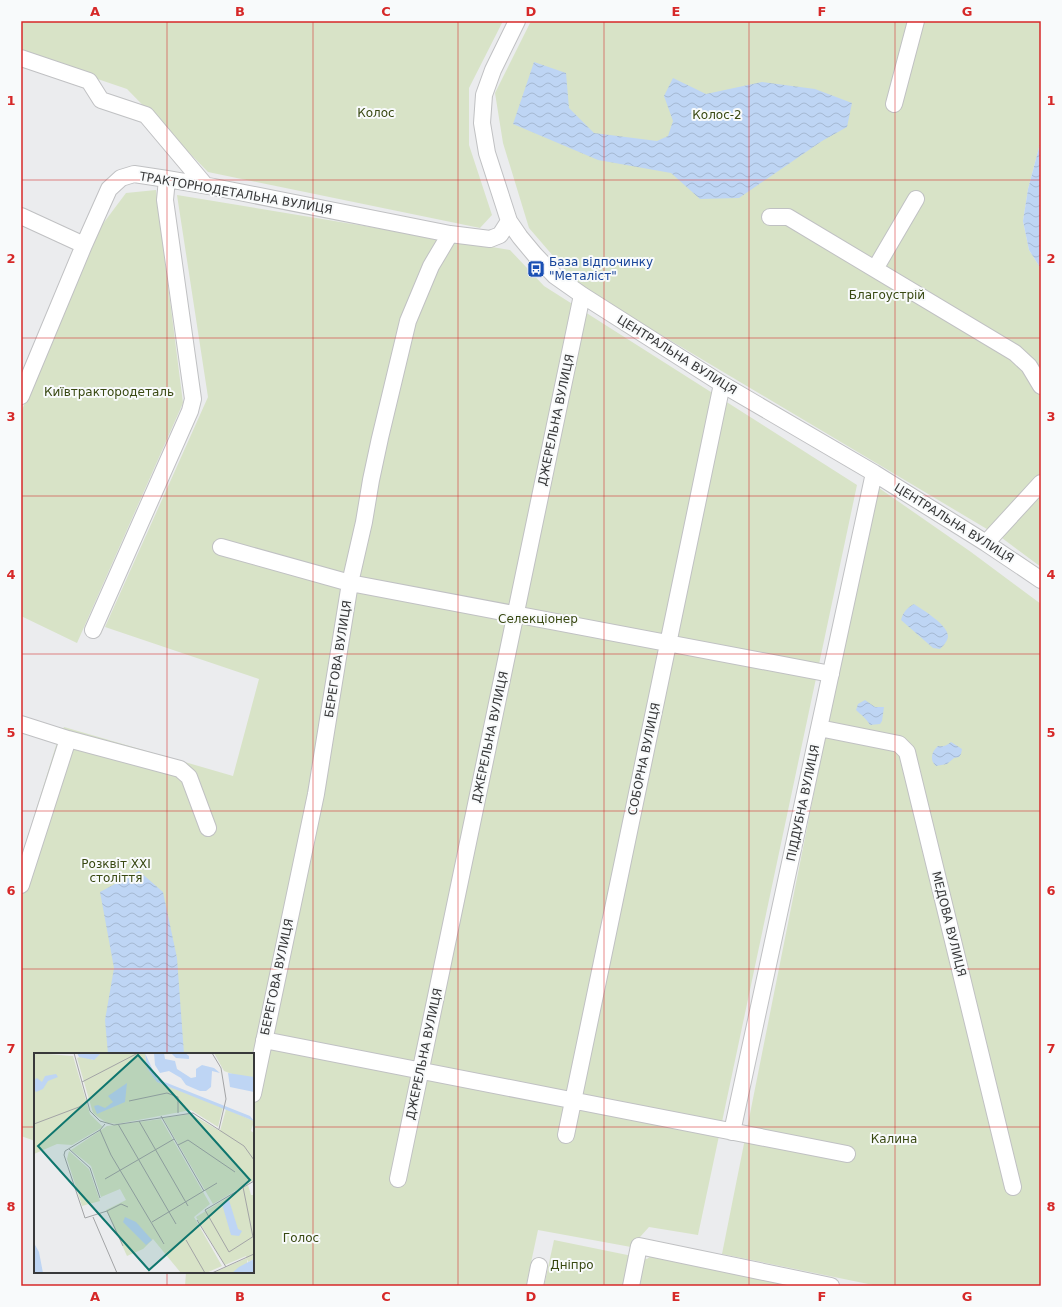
<svg xmlns="http://www.w3.org/2000/svg" width="1062" height="1307" font-family="'DejaVu Sans',sans-serif">
	<style>
		.green { fill: #d8e3c7 }
		.water { fill: url(#water-waves) }
		.lines { fill: none; stroke-linecap: round; stroke-linejoin: round }
		.minor-casing { stroke: #c0c1c3; stroke-width: 18 }
		.minor { stroke: #fff; stroke-width: 16 }
		.grid { fill: none; stroke: #d62828; stroke-width: 1; stroke-opacity: 0.55 }
		.labels { text-anchor: middle; dominant-baseline: central; stroke-width: 4; stroke-linejoin: round; paint-order: stroke }
		.park-label { font-size: 12px; fill: #384811; stroke: #f8fafb }
		.street-label { font-size: 12px; fill: #38393a; stroke: #f8fafb }
		.transit-label { font-size: 12px; fill: #164399; stroke: #f8fafb; text-anchor: start }
		.inset-road { fill: none; stroke: #a3a4a6; stroke-width: 1 }
		.view { fill: #0f766e; fill-opacity: 0.15; stroke: #0f766e; stroke-width: 2 }
		.inset-edge { fill: none; stroke: #38393a; stroke-width: 2 }
		.neatline { fill: none; stroke: #d62828; stroke-width: 1.5 }
		.grid-label { font-size: 13px; text-anchor: middle; font-weight: bold; fill: #d62828 }
	</style>
	<defs>
		<pattern id="water-waves" width="16" height="10" patternUnits="userSpaceOnUse"><rect width="16" height="10" fill="#bed5f4"/><path d="M0 5q4-4 8 0t8 0" fill="none" stroke="#a4b8d2"/></pattern>
	</defs>
	<rect width="100%" height="100%" fill="#ebecee"/>
	<path class="green" d="M21 21H503L469 88V145L492 215 480 228 208 172 127 89 21 53Z
		M531 21H1041V140L1028 189 1023 221 1029 250 1041 269V567L1002 538 579 286 529 228 503 143 495 93Z
		M156 190 183 403 77 643 21 616V412L102 225 126 193Z
		M177 195 510 250 544 286 857 485 698 1235 649 1227 631 1247 538 1230 526 1286H185L186 1272H253V1054H35V1141L21 1136V858L59 736 64 727 233 776 259 679 105 627 208 397Z
		M879 488 971 552 1041 604V1286H878L722 1254 874 492Z
		M554 1240 647 1259 657 1251 816 1286H544Z"/>
	<path class="water" d="M534 62 566 73 569 108 594 133 657 141 668 136 673 121 664 96 673 78 706 94 762 82 815 89 852 103 847 127 822 141 739 198 700 199 671 173 598 160 513 124Z
		M1041 140V269L1029 250 1023 221 1028 189Z
		M914 604C923 610 948 625 948 636 948 641 943 646 940 649L933 648 901 620C903 612 907 608 914 604Z
		M865 700 875 707H884L882 721 880 724 870 725C866 718 861 715 856 710L858 704Z
		M951 742 962 749 961 754 959 757 954 758 947 764 936 766C929 760 932 751 938 746 944 747 946 746 951 742Z
		M139 871 163 892 177 958 184 1054H108L105 1020 114 968 100 892Z"/>
	<g class="lines">
		<defs>
			<path id="minor" d="M517 21 493 70 484 95 482 123 487 153 509 221 520 237 535 255 555 276 582 295 722 384 874 473 986 543 1041 580
				M21 58 89 81 101 100 146 115 205 185
				M894 104 916 21
				M21 216 84 245
				M770 217H788L1015 353 1029 366 1041 386
				M875 269 916 199
				M21 396 84 245 109 189 121 178 134 174 167 179 214 187 450 234 490 239 500 235 509 221
				M986 543 1041 483
				M221 547 350 583 831 674
				M93 630 190 411 193 399 165 200 167 179
				M21 724 68 739
				M819 728 899 744 907 752 1013 1187
				M21 885 68 739 180 769 189 777 208 828
				M264 1040C459 1077 652 1117 847 1154
				M253 1094 316 794 350 583 364 522 371 480 380 438 408 321 431 266 450 234
				M732 1132 874 473
				M566 1135 722 384
				M398 1179 582 295
				M535 1286 539 1266
				M631 1286 639 1246 831 1286"/>
		</defs>
		<use href="#minor" class="minor-casing"/>
		<use href="#minor" class="minor"/>
	</g>
	<path class="grid" d="M167 21V1054M313 21V1286M458 21V1286M604 21V1286M749 21V1286M895 21V1286M21 180H1041M21 338H1041M21 496H1041M21 654H1041M21 811H1041M21 969H1041M21 1127H35M253 1127H1041M167 1272V1286"/>
	<defs>
		<symbol id="bus-square" viewBox="-11 -11 22 22"><rect x="-9" y="-9" width="18" height="18" rx="4" fill="#1a4fb4" stroke="#f8fafb"/><path d="M-5-6H5V4H4V6H2V4H-2V6H-4V4H-5ZM-3.5-4V0h7V-4ZM-3.5 1.2v1.5H-2V1.2ZM2 1.2v1.5H3.5V1.2Z" fill="#fff"/></symbol>
	</defs>
	<g fill-rule="evenodd">
		<use href="#bus-square" x="526" y="259" width="20" height="20"/>
	</g>
	<g class="labels">
		<g class="park-label">
			<text x="376" y="113">Колос</text>
			<text x="717" y="115">Колос-2</text>
			<text x="887" y="295">Благоустрій</text>
			<text x="109" y="392">Київтрактородеталь</text>
			<text x="538" y="619">Селекціонер</text>
			<text x="116" y="864">Розквіт XXI<tspan x="116" dy="14">століття</tspan></text>
			<text x="894" y="1139">Калина</text>
			<text x="301" y="1238">Голос</text>
			<text x="572" y="1265">Дніпро</text>
		</g>
		<g class="street-label">
			<text transform="translate(236 193) rotate(10)">ТРАКТОРНОДЕТАЛЬНА ВУЛИЦЯ</text>
			<text transform="translate(677 355) rotate(32)">ЦЕНТРАЛЬНА ВУЛИЦЯ</text>
			<text transform="translate(556 420) rotate(-78)">ДЖЕРЕЛЬНА ВУЛИЦЯ</text>
			<text transform="translate(954 523) rotate(32)">ЦЕНТРАЛЬНА ВУЛИЦЯ</text>
			<text transform="translate(338 659) rotate(-81)">БЕРЕГОВА ВУЛИЦЯ</text>
			<text transform="translate(490 737) rotate(-78)">ДЖЕРЕЛЬНА ВУЛИЦЯ</text>
			<text transform="translate(644 759) rotate(-78)">СОБОРНА ВУЛИЦЯ</text>
			<text transform="translate(803 803) rotate(-78)">ПІДДУБНА ВУЛИЦЯ</text>
			<text transform="translate(949 924) rotate(76)">МЕДОВА ВУЛИЦЯ</text>
			<text transform="translate(277 977) rotate(-78)">БЕРЕГОВА ВУЛИЦЯ</text>
			<text transform="translate(424 1054) rotate(-78)">ДЖЕРЕЛЬНА ВУЛИЦЯ</text>
		</g>
		<g class="transit-label">
			<text x="549" y="262">База відпочинку<tspan x="549" dy="14">"Металіст"</tspan></text>
		</g>
	</g>
	<g transform="translate(34 1053)">
		<rect width="220" height="220" fill="#ebecee"/>
		<path d="M180 0H220V24H206L190 18Z" fill="#d8e3c7"/>
		<path d="M213 205V212L198 220H179Z" fill="#d8e3c7"/>
		<path d="M0 0 39 3 56 61 69 74 38 92 23 91 0 101ZM67 0H111L113 15 123 29 189 54 184 74 157 57 83 71 73 70 64 64 59 60 43 5 49 3 59 7ZM192 56 220 68 217 78 220 80V127L179 151 129 65 157 61 186 78ZM127 66 176 151 160 164 188 213 172 220H147L119 186 109 196 93 203 72 157 92 147 86 136 67 144 57 113 37 97 73 73ZM35 98 55 116 66 148 48 153 33 106ZM214 132 217 142H220V206L214 209 212 203 191 212 162 164Z" fill="#d8e3c7"/>
		<path d="M43 0H67L60 7 45 4ZM111 0 123 26 216 63 220 68 123 29 113 15ZM120 0H130L131 6 141 8 143 16 157 25 162 24V16L168 12 180 15 186 20 178 18 177 34 172 38H166L152 32 147 25 135 18 126 20 121 12ZM137 0H151L155 3V6L142 5ZM194 20 220 24V39L196 34ZM22 21 24 24 14 28 9 36 2 39 0 37V27L3 25 8 29 11 23ZM93 30 91 49 63 61 60 53 64 52 71 55 79 49 74 43ZM195 147 204 176 208 178 205 183 197 182 188 151ZM91 164 102 169 118 187 112 192 89 169ZM0 190 5 199 9 220H0ZM220 206V220H198L205 214Z" fill="#bed5f4"/>
		<path class="inset-road" d="M40 0 56 58 66 68 80 72 159 60 210 93 220 107M178 0 187 15 192 46 185 76M48 29 104 0M95 48 133 40 144 44V60M127 63 170 138M105 68 154 153M0 71 45 54 53 48M71 71 66 77 31 98 30 102 51 165 73 158M84 71 142 171M66 77 77 102 130 191M144 92 154 87 201 119M35 96 56 115 66 145M71 126 140 86M220 128 171 157 195 199 220 183M209 134 219 184M59 164 83 220M163 167 192 214M118 169 183 130M152 187 171 220M89 193 73 158 87 151 94 154M178 220 220 201"/>
		<path class="view" d="M104 2 216 127 115 217 4 93Z"/>
		<rect width="220" height="220" class="inset-edge"/>
	</g>
	<rect width="1062" height="1307" fill="none" stroke="#f8fafb" stroke-width="44"/>
	<rect x="22" y="22" width="1018" height="1263" class="neatline"/>
	<g class="grid-label">
		<text x="95" y="16">A</text>
		<text x="240" y="16">B</text>
		<text x="386" y="16">C</text>
		<text x="531" y="16">D</text>
		<text x="676" y="16">E</text>
		<text x="822" y="16">F</text>
		<text x="967" y="16">G</text>
		<text x="11" y="105">1</text>
		<text x="1051" y="105">1</text>
		<text x="11" y="263">2</text>
		<text x="1051" y="263">2</text>
		<text x="11" y="421">3</text>
		<text x="1051" y="421">3</text>
		<text x="11" y="579">4</text>
		<text x="1051" y="579">4</text>
		<text x="11" y="737">5</text>
		<text x="1051" y="737">5</text>
		<text x="11" y="895">6</text>
		<text x="1051" y="895">6</text>
		<text x="11" y="1053">7</text>
		<text x="1051" y="1053">7</text>
		<text x="11" y="1211">8</text>
		<text x="1051" y="1211">8</text>
		<text x="95" y="1301">A</text>
		<text x="240" y="1301">B</text>
		<text x="386" y="1301">C</text>
		<text x="531" y="1301">D</text>
		<text x="676" y="1301">E</text>
		<text x="822" y="1301">F</text>
		<text x="967" y="1301">G</text>
	</g>
</svg>
